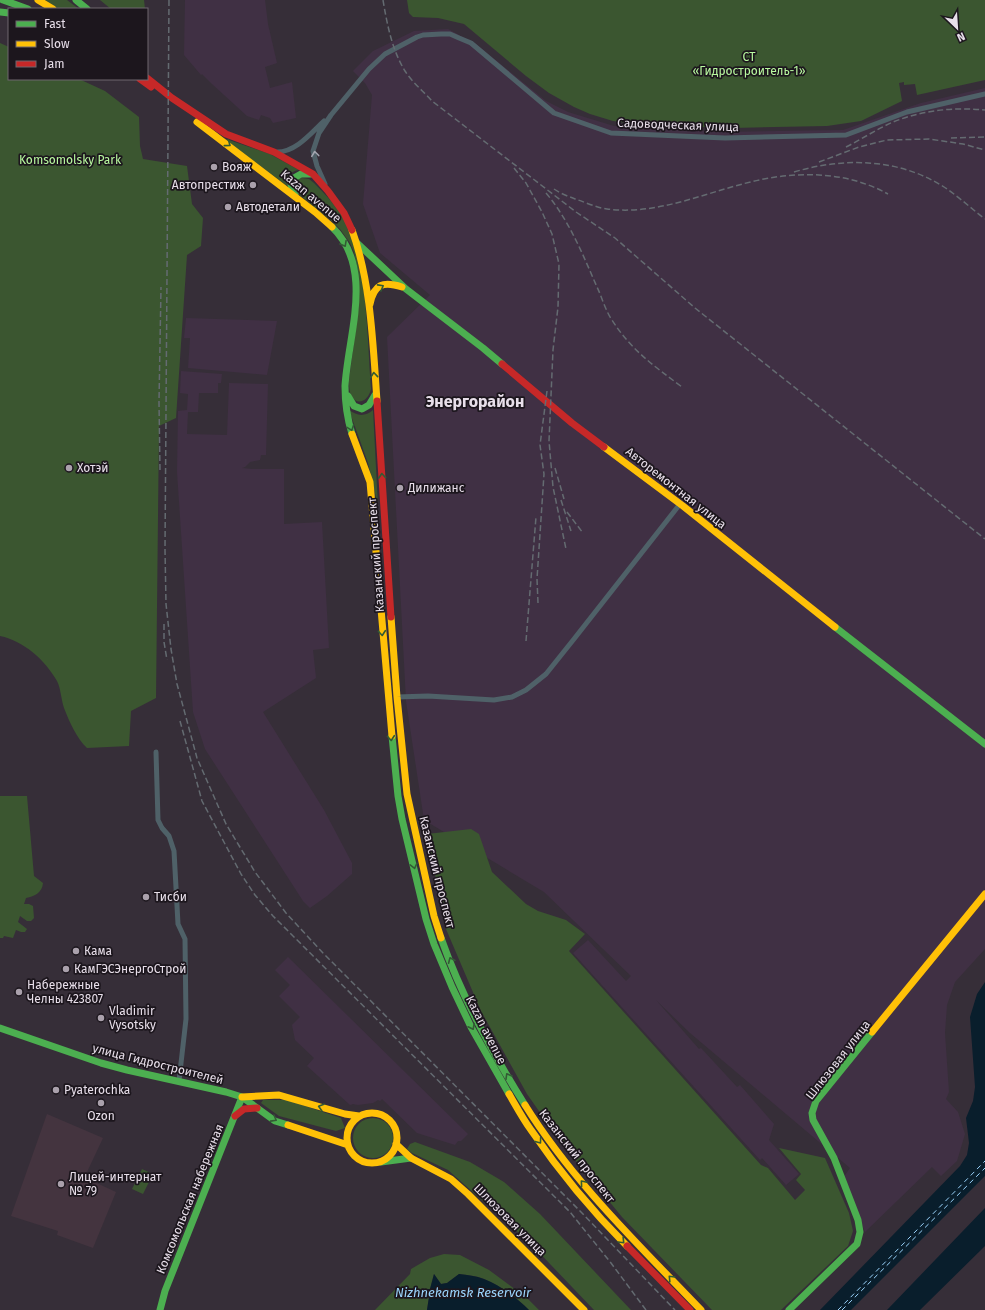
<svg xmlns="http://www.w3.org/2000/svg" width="985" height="1310" font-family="'Fira Sans',sans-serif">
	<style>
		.built { fill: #403044 }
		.education { fill: #44343f }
		.green { fill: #3b5630 }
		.water { fill: #091e2c }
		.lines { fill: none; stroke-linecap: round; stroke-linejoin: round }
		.ferry { stroke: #9bd4fc; stroke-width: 1; stroke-dasharray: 5 4; stroke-linecap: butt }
		.street { stroke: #4f6168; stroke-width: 5 }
		.fast { stroke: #4caf50; stroke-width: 7 }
		.slow { stroke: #ffc107; stroke-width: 7 }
		.jam { stroke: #c62828; stroke-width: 7 }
		.rail { stroke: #646b71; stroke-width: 1.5; stroke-dasharray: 6 3; stroke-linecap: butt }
		.oneway { stroke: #325b34 }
		.oneway2 { stroke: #a3a6b0 }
		.poi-dot { fill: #aaa1ac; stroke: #1c161d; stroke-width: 1.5 }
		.labels { text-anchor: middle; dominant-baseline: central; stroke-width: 3.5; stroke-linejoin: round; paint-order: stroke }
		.park-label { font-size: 12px; fill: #b8f99f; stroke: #1c161d }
		.street-label { font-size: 12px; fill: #e8dfea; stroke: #1c161d }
		.poi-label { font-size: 12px; fill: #e8dfea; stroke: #1c161d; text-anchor: start }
		.water-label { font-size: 13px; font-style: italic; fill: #9bd4fc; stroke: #1c161d }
		.district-label { font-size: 16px; font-weight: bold; fill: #e8dfea; stroke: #1c161d }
	</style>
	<rect width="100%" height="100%" fill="#362e38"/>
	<path class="built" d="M185 0H265L268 24 277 63 265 67 270 88 292 82 296 118 273 123 270 118 261 115 259 120 247 116 212 84 202 74 201 75 184 55Z
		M448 29 476 44 546 101 568 112 614 126 725 132 843 130 921 103 985 88V949L955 982 947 1005 945 1033 949 1092 946 1099 958 1112 965 1134 957 1161 941 1176 932 1167 865 1232 843 1178 850 1168 690 1033 656 1000 699 1049 701 1048 737 1087 740 1085 774 1124 769 1140 799 1174 786 1185 762 1158 760 1160 573 953 588 940 626 981 631 976 544 892 424 820 406 701 387 337 430 295 380 253 363 204 372 95 365 83 353 71 373 51 414 31Z
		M186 318 277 321 267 375 188 368 190 338H184Z
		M181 371 222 374 221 383H218V393H199L198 412H188L187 434 227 435 229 383 268 384 266 455H261L260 460 250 462 245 467 242 468 252 469H284V524L322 522 329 648 313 650 316 678 263 712 324 810 352 863V874L327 896 310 908 303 901 205 749 193 712 177 472 178 411 187 410 188 394 180 393Z
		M288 957 468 1134 461 1141H458L455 1145 417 1133 382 1099 380 1101 378 1100 373 1103 358 1105 353 1104 350 1105 307 1066 314 1058 295 1040 292 1025 300 1017 279 996 290 985 275 970Z"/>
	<path class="education" d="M47 1114 103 1138 87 1172 90 1180 116 1192 93 1248 57 1235 58 1231 11 1216Z"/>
	<path class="green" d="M45 0H67L79 9H59Z
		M100 0H144L145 9H111Z
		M407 0H985V80L917 95 915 84 904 85V82L899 83 902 101 861 121 827 126 732 128 641 125 613 121 590 114 574 107 549 93 526 76 464 24 438 18 413 17 409 13Z
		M0 43 9 47V79H79L105 91 139 117 140 146 143 159 187 166 192 204 203 218 201 246 187 255 176 418 159 426 156 698 131 711 129 746 87 748C77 739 69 721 64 708 61 699 61 689 57 681 45 660 24 641 0 636Z
		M223 138 270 154 299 170C290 171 286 177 287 186Z
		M302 178 309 179 314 183C327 196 342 211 349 229 368 278 367 337 371 389 369 399 359 407 352 397 349 392 349 386 349 380L359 304 358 271 354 252 350 243 340 229 333 222 300 195 298 192 296 184 299 179Z
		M349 410C357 416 365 417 373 410L378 506 368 463Z
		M0 796H27L34 876 43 883C42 893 35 896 26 898L24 904H29L33 906 34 918 31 921H27L20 916 18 922 27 929 25 932H21L16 930 13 938 4 936 3 938H0Z
		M471 829 479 834 492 872 526 904 538 911 566 920 585 934 569 951 761 1165 768 1168 795 1200 805 1190 796 1180 801 1174 779 1148 825 1158 849 1213 853 1231 848 1246 781 1310H712L622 1217 562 1144 527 1094 481 1011 446 929 427 834Z
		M263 1100H287L341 1118 345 1128 336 1131 279 1116 261 1103Z
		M353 1138a20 20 0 1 1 40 0a20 20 0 1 1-40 0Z
		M415 1142 470 1162 504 1182 540 1214 631 1310H594L529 1242 448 1170 412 1153 407 1149 410 1144Z
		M142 1169 153 1174 143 1194 132 1189Z
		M444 1254 460 1255 489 1270 527 1298 539 1310H529C516 1297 501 1286 484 1279 477 1276 467 1275 459 1274L447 1283 441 1284 434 1274 430 1289 417 1290 429 1297 427 1310H375L410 1274 411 1269 430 1258Z"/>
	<path class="water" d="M985 982V1176L851 1310H820L960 1166 967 1155 969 1143 966 1118 973 1101 975 1087 970 1017 977 994Z
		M985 1208V1246L920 1310H887Z
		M434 1274 441 1284 447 1283 459 1274C467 1275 476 1276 484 1279 501 1286 516 1297 529 1310H427L429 1297 416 1290 430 1289Z"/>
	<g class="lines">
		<path class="ferry" d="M838 1310 985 1161
			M842 1310 985 1168"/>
		<path class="street" d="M277 152C296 152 311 133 324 121
			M325 184 317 166 313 151 319 133 331 115 369 69 385 54 417 37 423 35 441 34H450L459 38 471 43 554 113 611 133 725 138 846 135 907 112 985 94
			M397 697 428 696 494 700 512 697 526 690 546 674 574 639 680 504
			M156 752 158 820 162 828 169 836 174 851 178 924 185 939 186 1019 179 1081"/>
		<path class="fast" d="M3 0 28 9
			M76 0 87 9
			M0 12 9 13
			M295 194 291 185 294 178 301 174H311
			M332 227C375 268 348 335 345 386 345 403 347 418 352 434
			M357 243 406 289 483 348 502 364
			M348 396 354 406 362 409 369 405 375 395
			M835 627 985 744
			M392 736 398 796 402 819 426 919 434 944 452 987 471 1027 509 1094
			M441 938C461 995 493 1054 525 1105
			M0 1028 101 1063 127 1070 226 1092 242 1097 275 1121 288 1125
			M381 1162 411 1158
			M160 1310 165 1291 242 1097
			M789 1310 857 1244 860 1232 858 1220 834 1158 813 1120 812 1113 816 1101 872 1032"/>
		<path class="slow" d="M38 0 53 9
			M197 122 315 212 332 227
			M352 230C371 282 373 345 377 401
			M370 304C374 284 383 281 402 287
			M352 434 370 482 392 736
			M604 447 683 506 835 627
			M391 617 397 697 407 794 434 916 441 938
			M872 1032 985 894
			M509 1094C516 1106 523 1119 531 1130 559 1171 592 1211 627 1246
			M242 1097 279 1095 345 1114 359 1116
			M525 1105C573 1182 639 1245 701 1310
			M347 1138a25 25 0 1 1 50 0a25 25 0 1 1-50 0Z
			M288 1125 348 1145
			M396 1144 411 1158 451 1179 468 1194 584 1310"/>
		<path class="jam" d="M147 78 172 98 226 134 274 152 313 174 328 191 344 213 352 230
			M140 79 151 87
			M502 364 572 423 604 447
			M377 401 391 617
			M235 1116 244 1109 257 1108
			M627 1246 690 1310"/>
		<path class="rail" d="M169 0 165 549 166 604 171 649 177 684 197 758 226 824 255 872 286 913 323 953 582 1213 675 1310
			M383 0C387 24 392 50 405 71 412 82 423 91 432 101L576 212 615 238 695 308 985 539
			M951 138 985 137
			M846 147C862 139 877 129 893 122 923 110 954 107 985 110
			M819 162 859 147 887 140 929 139 963 144 985 150
			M514 168 526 183 542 212 552 234 559 264 558 307 553 350 549 441 553 487 566 549
			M794 172C845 157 901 158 947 189 960 198 972 209 985 219
			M554 189C561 194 570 197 578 200 587 203 598 208 607 209 661 216 712 189 764 179 806 171 850 173 888 194
			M546 193C569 220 583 255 597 287 602 297 605 310 612 320 631 350 654 366 682 387
			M555 468 564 499
			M160 470 159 402 161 287
			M561 500 571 531
			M567 512 583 533
			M538 603 537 579 544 474 540 445 547 391
			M164 624V642L167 660
			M526 641 536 517
			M180 721 202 801 241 874 255 895 273 916 570 1212 611 1263 646 1310"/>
	</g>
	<defs><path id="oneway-chevron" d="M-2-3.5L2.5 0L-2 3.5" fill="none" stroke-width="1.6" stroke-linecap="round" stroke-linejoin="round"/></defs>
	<g class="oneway">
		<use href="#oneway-chevron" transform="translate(228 144) rotate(37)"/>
		<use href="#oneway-chevron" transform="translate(344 244) rotate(61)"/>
		<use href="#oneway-chevron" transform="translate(381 287) rotate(-29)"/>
		<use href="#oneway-chevron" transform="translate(374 375) rotate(-96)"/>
		<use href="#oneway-chevron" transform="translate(351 428) rotate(70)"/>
		<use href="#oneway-chevron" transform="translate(382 476) rotate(-94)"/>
		<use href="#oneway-chevron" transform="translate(382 633) rotate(85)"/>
		<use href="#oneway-chevron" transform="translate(391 738) rotate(85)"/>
		<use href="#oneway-chevron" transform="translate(414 866) rotate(76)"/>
		<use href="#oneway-chevron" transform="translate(451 960) rotate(-113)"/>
		<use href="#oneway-chevron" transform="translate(472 1027) rotate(63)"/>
		<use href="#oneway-chevron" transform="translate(508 1076) rotate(-120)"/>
		<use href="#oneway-chevron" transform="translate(321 1107) rotate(-164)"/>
		<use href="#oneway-chevron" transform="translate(274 1119) rotate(29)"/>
		<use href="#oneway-chevron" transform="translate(539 1141) rotate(54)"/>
		<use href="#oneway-chevron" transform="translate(583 1183) rotate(-130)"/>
		<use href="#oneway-chevron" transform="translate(622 1241) rotate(46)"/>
		<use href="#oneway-chevron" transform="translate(671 1278) rotate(-134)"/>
	</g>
	<use class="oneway2" href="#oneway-chevron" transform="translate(315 154) rotate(-97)"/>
	<g class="poi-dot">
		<circle cx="214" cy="167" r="4"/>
		<circle cx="253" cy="185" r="4"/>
		<circle cx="228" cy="207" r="4"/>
		<circle cx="69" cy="468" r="4"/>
		<circle cx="400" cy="488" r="4"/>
		<circle cx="146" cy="897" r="4"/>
		<circle cx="76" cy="951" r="4"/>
		<circle cx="66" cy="969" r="4"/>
		<circle cx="19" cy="992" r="4"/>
		<circle cx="101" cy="1018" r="4"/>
		<circle cx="56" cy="1090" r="4"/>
		<circle cx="101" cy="1103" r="4"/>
		<circle cx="61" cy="1184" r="4"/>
	</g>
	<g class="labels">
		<g class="park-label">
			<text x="749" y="57">СТ<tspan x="749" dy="14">«Гидростроитель-1»</tspan></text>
			<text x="70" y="160">Komsomolsky Park</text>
		</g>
		<g class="street-label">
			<text transform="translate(678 125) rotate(2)">Садоводческая улица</text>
			<text transform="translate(311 196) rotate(40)">Kazan avenue</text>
			<text transform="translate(676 488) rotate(38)">Авторемонтная улица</text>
			<text transform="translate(376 555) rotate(-94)">Казанский проспект</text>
			<text transform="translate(437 872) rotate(76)">Казанский проспект</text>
			<text transform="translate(486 1030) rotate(63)">Kazan avenue</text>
			<text transform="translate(838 1060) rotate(-52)">Шлюзовая улица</text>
			<text transform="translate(158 1064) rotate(14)">улица Гидростроителей</text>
			<text transform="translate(577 1156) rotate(52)">Казанский проспект</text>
			<text transform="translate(190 1199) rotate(-68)">Комсомольская набережная</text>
			<text transform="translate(510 1220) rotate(45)">Шлюзовая улица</text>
		</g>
		<g class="poi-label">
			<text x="222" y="167">Вояж</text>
			<text x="245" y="185" text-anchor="end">Автопрестиж</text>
			<text x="236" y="207">Автодетали</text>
			<text x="77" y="468">Хотэй</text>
			<text x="408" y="488">Дилижанс</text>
			<text x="154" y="897">Тисби</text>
			<text x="84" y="951">Кама</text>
			<text x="74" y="969">КамГЭСЭнергоСтрой</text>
			<text x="27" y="985">Набережные<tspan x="27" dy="14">Челны 423807</tspan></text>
			<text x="109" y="1011">Vladimir<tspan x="109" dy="14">Vysotsky</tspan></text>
			<text x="64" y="1090">Pyaterochka</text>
			<text x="101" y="1116" text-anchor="middle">Ozon</text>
			<text x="69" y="1177">Лицей-интернат<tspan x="69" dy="14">№ 79</tspan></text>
		</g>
		<g class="water-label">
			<text x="463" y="1292">Nizhnekamsk Reservoir</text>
		</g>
		<g class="district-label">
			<text x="475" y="401">Энергорайон</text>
		</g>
	</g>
	<rect x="8" y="8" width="140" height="72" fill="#1c161d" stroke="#6e666f"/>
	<rect x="16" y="21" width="20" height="6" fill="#4caf50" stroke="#6e666f"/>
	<text x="44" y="28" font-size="12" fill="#e8dfea">Fast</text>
	<rect x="16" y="41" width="20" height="6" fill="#ffc107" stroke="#6e666f"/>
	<text x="44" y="48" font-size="12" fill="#e8dfea">Slow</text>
	<rect x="16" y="61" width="20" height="6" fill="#c62828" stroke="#6e666f"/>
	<text x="44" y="68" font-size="12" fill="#e8dfea">Jam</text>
	<g transform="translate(957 28) rotate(155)" stroke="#1c161d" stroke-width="3" paint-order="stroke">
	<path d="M0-3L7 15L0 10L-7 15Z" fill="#e8dfea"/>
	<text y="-6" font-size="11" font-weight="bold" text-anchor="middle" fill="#e8dfea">N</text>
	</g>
</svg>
